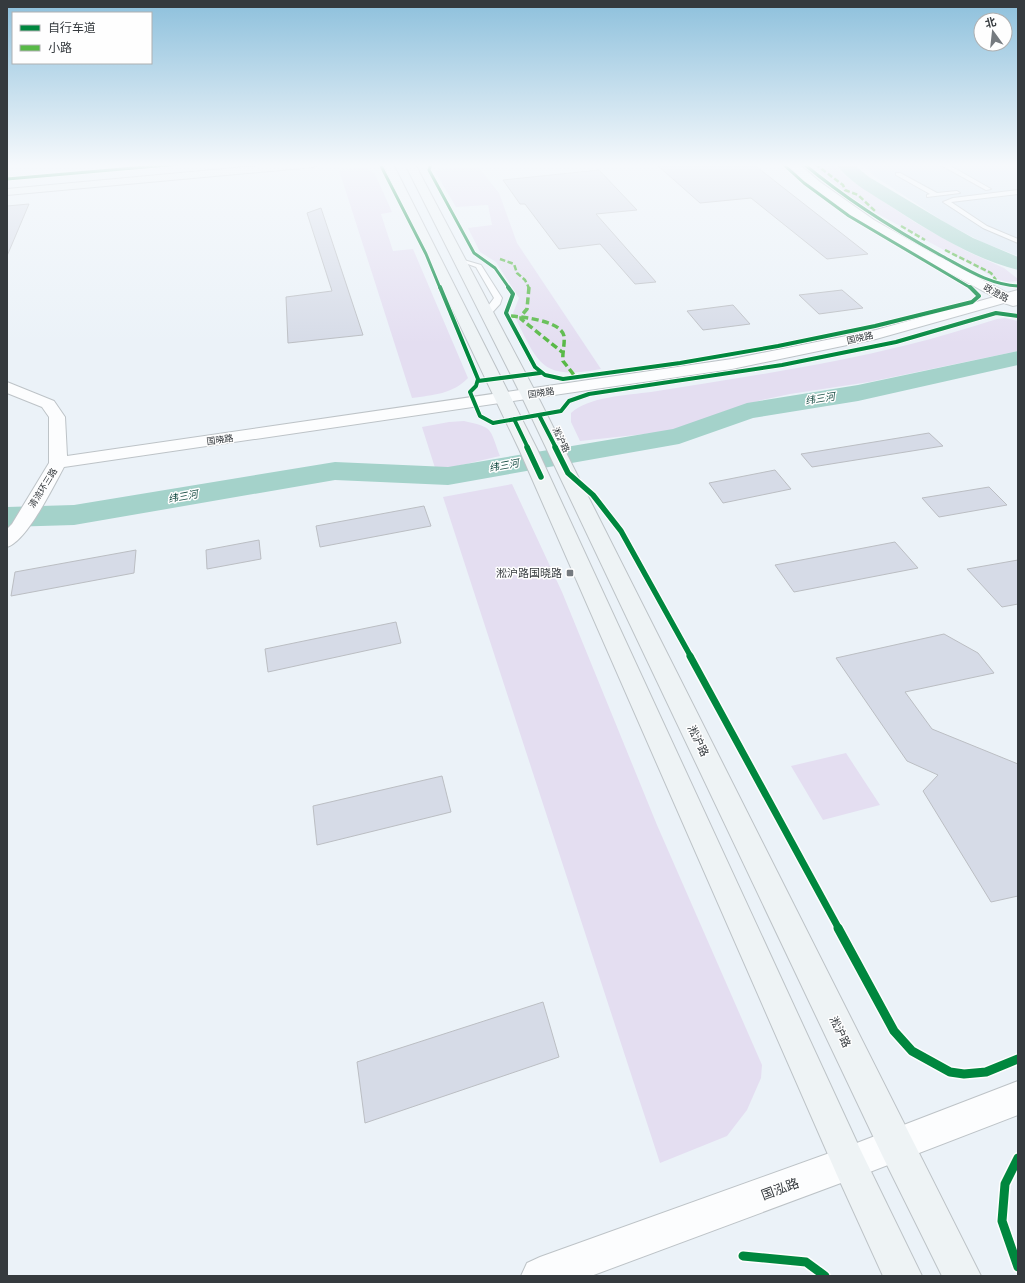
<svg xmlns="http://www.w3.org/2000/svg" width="1025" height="1283" font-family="'Fira Sans Condensed','Noto Sans SC',sans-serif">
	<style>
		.built { fill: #dae7f2 }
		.green { fill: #e4def1 }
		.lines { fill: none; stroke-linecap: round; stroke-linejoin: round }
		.river { fill: #a4d2ca; fill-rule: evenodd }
		.building { fill: #d6dbe7; stroke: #bbbec3 }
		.service-casing { stroke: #bdc3c7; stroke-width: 2 }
		.minor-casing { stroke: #bdc3c7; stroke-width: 2 }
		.secondary-casing { stroke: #bdc3c7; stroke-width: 2 }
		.service { fill: #fcfdfe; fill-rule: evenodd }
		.minor { fill: #fcfdfe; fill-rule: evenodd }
		.secondary { fill: #eef3f5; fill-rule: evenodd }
		.quiet-far1 { stroke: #58b947; stroke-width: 2.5; stroke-dasharray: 5.5 2.5; stroke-linecap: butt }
		.quiet { stroke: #58b947; stroke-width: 3.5; stroke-dasharray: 7 3.5; stroke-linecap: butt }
		.cycleway-far4-casing { stroke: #fefefe; stroke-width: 4.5 }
		.cycleway-far3-casing { stroke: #fefefe; stroke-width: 5.5 }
		.cycleway-far2-casing { stroke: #fefefe; stroke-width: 8 }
		.cycleway-far1-casing { stroke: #fefefe; stroke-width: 10 }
		.cycleway-casing { stroke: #fefefe; stroke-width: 12 }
		.cycleway-far4 { stroke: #00873e; stroke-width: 3 }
		.cycleway-far3 { stroke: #00873e; stroke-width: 4 }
		.cycleway-far2 { stroke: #00873e; stroke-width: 5.5 }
		.cycleway-far1 { stroke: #00873e; stroke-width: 7 }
		.cycleway { stroke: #00873e; stroke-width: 9 }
		.poi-dot { fill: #757a7f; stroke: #fefefe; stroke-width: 1.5 }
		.labels { text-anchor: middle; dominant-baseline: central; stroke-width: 3; stroke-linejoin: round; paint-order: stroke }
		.far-street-label { font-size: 9px; fill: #353a3e; stroke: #fefefe }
		.far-water-label { font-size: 10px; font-style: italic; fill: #0f473d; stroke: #fefefe }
		.poi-label { font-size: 11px; fill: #353a3e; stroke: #fefefe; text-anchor: end }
		.street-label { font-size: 11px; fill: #353a3e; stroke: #fefefe }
		.near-street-label { font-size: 13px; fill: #353a3e; stroke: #fefefe }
	</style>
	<rect width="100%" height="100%" fill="#ebf2f8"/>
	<path class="built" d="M863 164H1018V256L982 242 946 223 874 176Z"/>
	<path class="green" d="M810 164H834L845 176 916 223 966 251 1004 268 1018 279V281L1007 282 997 279 876 213 852 198Z
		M478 167 499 193 517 243 601 369C539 381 538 362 513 313L519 298 496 262 480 252 468 228 492 225 488 205 456 207 434 170Z
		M366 168 375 174 392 212 381 214 393 251 413 249 468 378C453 394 433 395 412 398L339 170Z
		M1005 318 1018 321V351L869 382 790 394 762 400 731 409 672 431 580 441 571 422V413C587 397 628 395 651 392 737 378 823 366 907 345 937 338 967 328 997 319Z
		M464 421C494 428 489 427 500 456L436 471 422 427 449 422Z
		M512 484 562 592 657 825 762 1065 761 1078 747 1110 727 1136 660 1163 443 497Z
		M846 753 880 805 823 820 791 766Z"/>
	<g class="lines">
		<path class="river" d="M836 164H853L869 177 941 220 973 238 1018 257V270C970 258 925 228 884 202 867 191 848 181 836 164Z
			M1018 351V365L858 401 753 418 679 444 448 485 335 480 74 525 7 527V507L74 505 335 462 448 467 673 429 747 403 858 385Z"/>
	</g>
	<path class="building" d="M656 164H753L868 254 827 259 751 198 700 203Z
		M599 170 637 210 596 214 656 282 635 284 600 244 559 249 525 204H520L503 180Z
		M29 204 7 256V206Z
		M321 208 363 335 288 343 286 297 332 291 307 213Z
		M842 290 863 308 819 314 799 295Z
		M733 305 750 324 703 330 687 311Z
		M929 433 943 446 812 467 801 454Z
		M775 470 791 489 723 503 709 483Z
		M989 487 1007 505 939 517 922 498Z
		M424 506 431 526 320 547 316 526Z
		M259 540 261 559 207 569 206 550Z
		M895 542 918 568 794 592 775 565Z
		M136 550 134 573 11 596 15 572Z
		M1018 560V604L1002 607 967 569Z
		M396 622 401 643 268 672 265 649Z
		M944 634 978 653 994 673 905 692 932 729 1018 764V896L991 902 923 791 938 775 907 761 836 658Z
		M442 776 451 812 317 845 313 806Z
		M543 1002 559 1057 365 1123 357 1062Z"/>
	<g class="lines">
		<defs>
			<path id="service" d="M939 164H947L991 189 986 190Z
				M896 173H900L937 193 957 191 960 193 927 197V195L930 194 896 175Z
				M1018 190V194L951 202 987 226 1018 239V243L983 228 943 202 953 198Z
				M457 258 481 265 502 298 500 304 490 315 483 313 494 298 476 267 457 260Z"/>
			<path id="minor" d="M788 164H799L820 182 874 220 932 253 1007 293 1018 290V305L1013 306 1004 303 876 339 732 369 64 467C53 487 27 541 7 547V529L12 524 49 463V417L42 407 7 393V382L54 401 65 417 67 456 732 359 876 330 994 297C937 266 879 237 827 198 814 188 798 177 788 164Z
				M1018 1081V1115L849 1180 591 1276H521L527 1263 540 1257 849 1146Z"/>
			<path id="secondary" d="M278 164H319L314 167 7 195V189Z
				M383 164H393L537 449 861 1151 922 1276H883L837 1175 519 449Z
				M405 164H415L537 395 981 1276H942L883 1157 521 395Z"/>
		</defs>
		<use href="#service" class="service-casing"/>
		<use href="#minor" class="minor-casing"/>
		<use href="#secondary" class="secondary-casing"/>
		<use href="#service" class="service"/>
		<use href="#minor" class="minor"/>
		<use href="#secondary" class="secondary"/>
		<path class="quiet-far1" d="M815 164 843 185 845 190 858 195 875 211
			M901 226 925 240
			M945 250 991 273 996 280
			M500 259 514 264 517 273 525 280 529 288"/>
		<path class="quiet" d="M529 287 527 309 521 316V319L562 352
			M511 316C524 317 561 321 564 336 565 345 562 353 563 361L574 375"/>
		<defs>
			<path id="cycleway-far4" d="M380 164 426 254 440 288
				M431 164 429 170 474 253 495 268 509 288
				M783 164 804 183 849 216 971 288
				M804 164C847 200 893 229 942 256 966 269 990 285 1018 286
				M7 179 180 164"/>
			<path id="cycleway-far3" d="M440 287 478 379 476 386 470 392 480 416 493 423 561 411 569 401 589 394 782 365 896 342 996 313 1018 316
				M508 287 513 294 506 313 535 367 545 375 563 379 680 363 778 346 875 326 972 302 979 296 970 287
				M478 381 540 373
				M539 415 556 448
				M514 419 528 448"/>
			<path id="cycleway-far2" d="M527 447 541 477
				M555 447 568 473 593 495 621 531 691 657"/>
			<path id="cycleway-far1" d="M690 656 839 929"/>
			<path id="cycleway" d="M838 928 894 1031 912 1051 950 1072 964 1074 986 1072 1018 1059
				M1018 1158 1005 1184 1002 1221 1018 1267
				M743 1256 806 1262 825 1276"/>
		</defs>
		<use href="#cycleway-far4" class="cycleway-far4-casing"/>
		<use href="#cycleway-far3" class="cycleway-far3-casing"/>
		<use href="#cycleway-far2" class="cycleway-far2-casing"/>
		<use href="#cycleway-far1" class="cycleway-far1-casing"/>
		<use href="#cycleway" class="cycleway-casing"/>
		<use href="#cycleway-far4" class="cycleway-far4"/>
		<use href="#cycleway-far3" class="cycleway-far3"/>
		<use href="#cycleway-far2" class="cycleway-far2"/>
		<use href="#cycleway-far1" class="cycleway-far1"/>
		<use href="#cycleway" class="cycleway"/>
	</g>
	<linearGradient id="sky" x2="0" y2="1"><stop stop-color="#8dc0dc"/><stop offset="0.48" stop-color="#f6f9fc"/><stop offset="1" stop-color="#f6f9fc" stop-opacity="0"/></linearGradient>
	<rect width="1025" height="344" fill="url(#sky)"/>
	<rect class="poi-dot" x="566" y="569" width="8" height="8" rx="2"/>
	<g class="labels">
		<g class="far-street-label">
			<text transform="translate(996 293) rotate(29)">政澄路</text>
			<text transform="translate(860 338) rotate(-13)">国晓路</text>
			<text transform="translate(541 393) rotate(-9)">国晓路</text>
			<text transform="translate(220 440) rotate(-8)">国晓路</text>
			<text transform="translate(561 440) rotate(64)">淞沪路</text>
			<text transform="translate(43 488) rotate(-58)">清流环三路</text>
		</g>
		<g class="far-water-label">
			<text transform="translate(820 399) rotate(-9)">纬三河</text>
			<text transform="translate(504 466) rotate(-10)">纬三河</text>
			<text transform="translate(183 497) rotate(-10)">纬三河</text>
		</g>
		<g class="poi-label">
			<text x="562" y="573">淞沪路国晓路</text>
		</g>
		<g class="street-label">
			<text transform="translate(698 741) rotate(64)">淞沪路</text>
			<text transform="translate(840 1032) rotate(64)">淞沪路</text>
		</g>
		<g class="near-street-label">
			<text transform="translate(780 1189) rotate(-20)">国泓路</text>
		</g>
	</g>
	<rect width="1025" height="1283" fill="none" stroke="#353a3e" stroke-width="16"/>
	<rect x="12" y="12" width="140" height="52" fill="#fefefe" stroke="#aeb0b1"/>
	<rect x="20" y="25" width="20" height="6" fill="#00873e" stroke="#aeb0b1"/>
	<text x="48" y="32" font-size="12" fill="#353a3e">自行车道</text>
	<rect x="20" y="45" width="20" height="6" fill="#58b947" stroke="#aeb0b1"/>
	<text x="48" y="52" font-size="12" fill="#353a3e">小路</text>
	<g transform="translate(993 32) rotate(345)"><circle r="19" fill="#fefefe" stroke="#aeb0b1"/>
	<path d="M0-3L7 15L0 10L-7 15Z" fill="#757a7f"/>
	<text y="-6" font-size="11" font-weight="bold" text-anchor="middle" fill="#353a3e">北</text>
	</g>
</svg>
